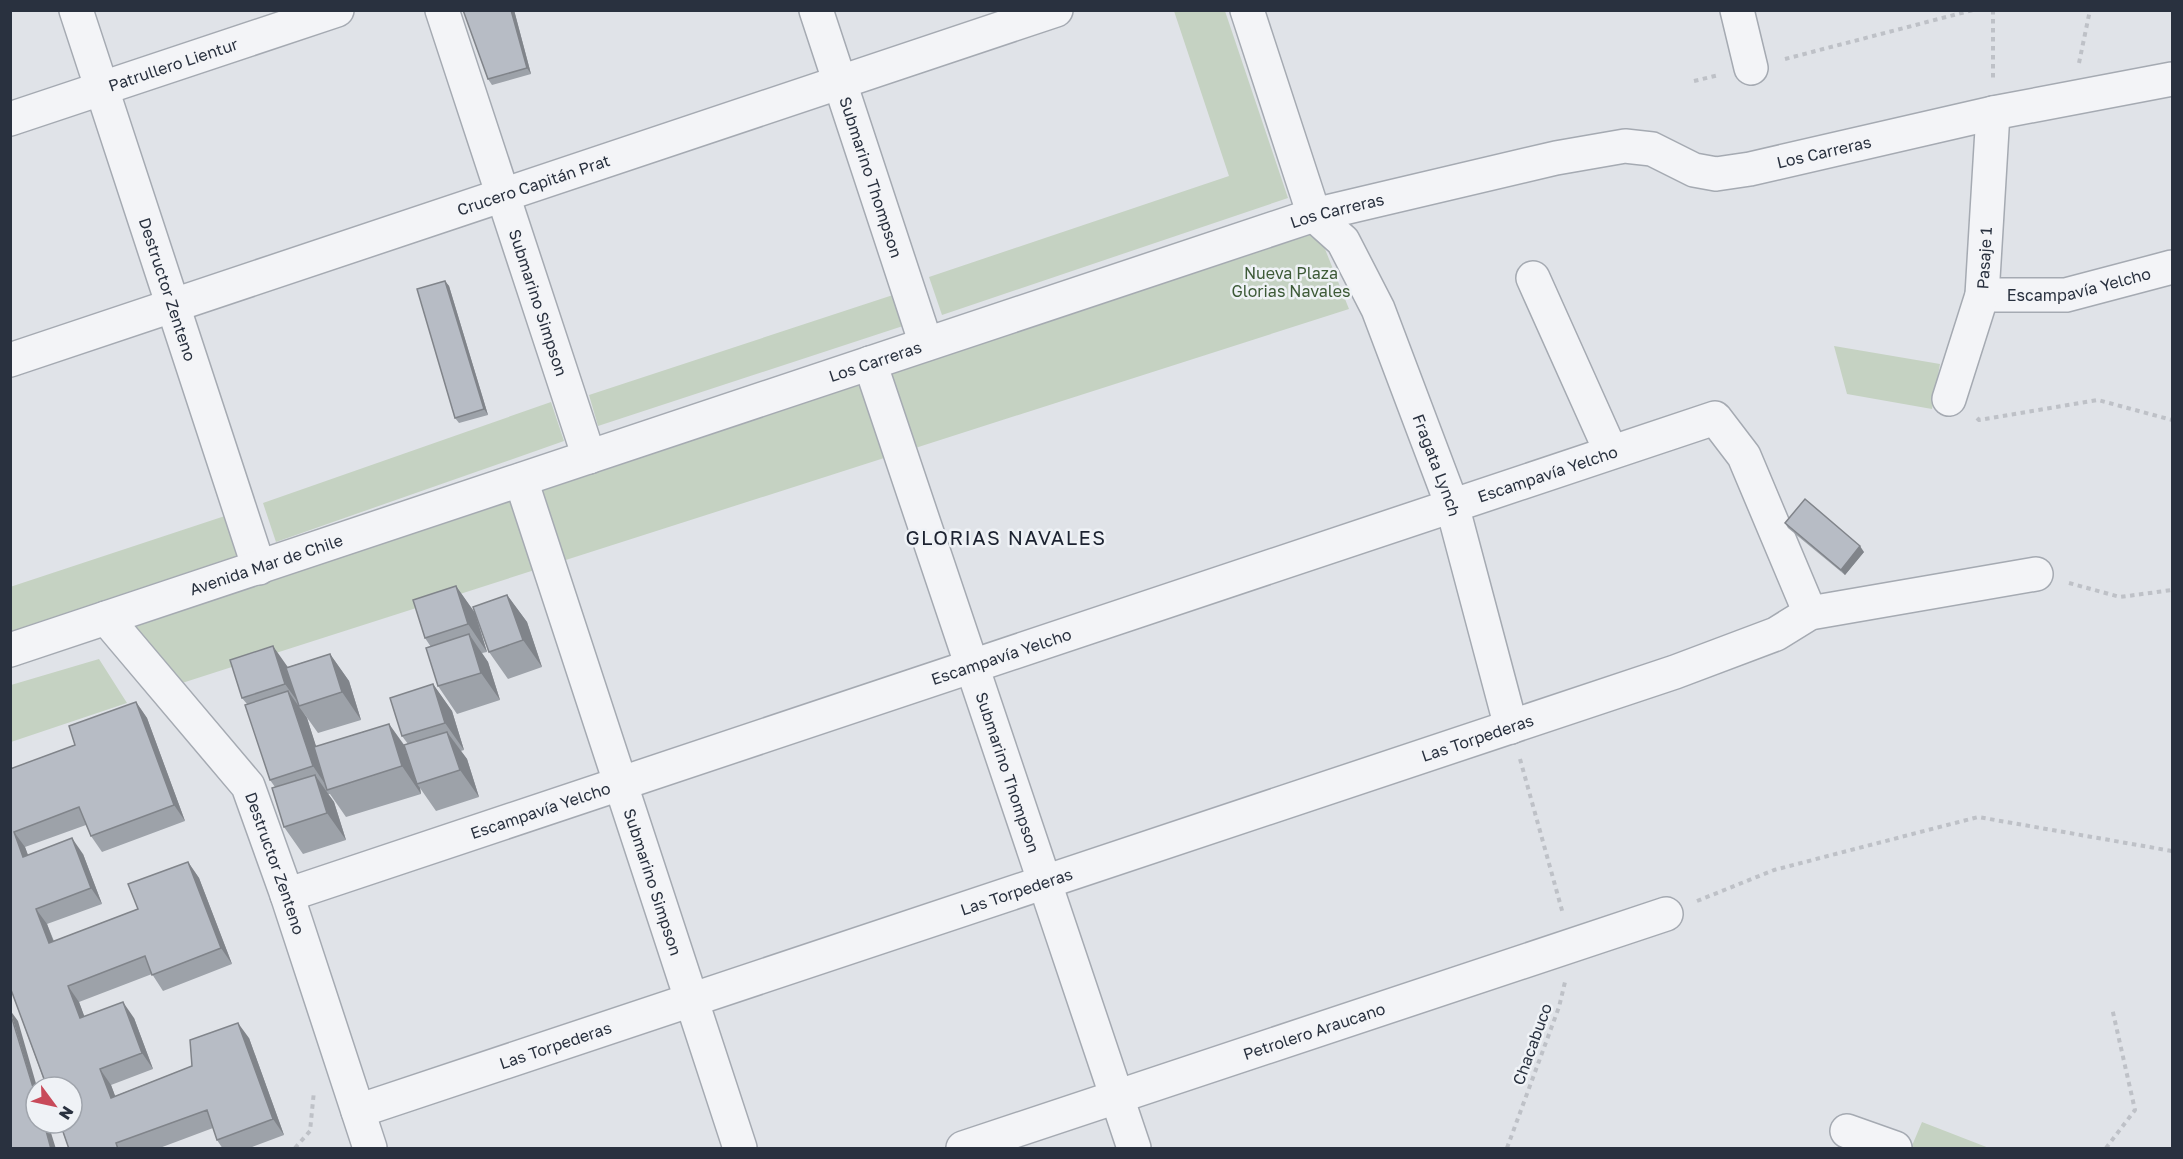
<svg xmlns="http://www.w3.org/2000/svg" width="2183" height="1159" font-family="'Golos Text',sans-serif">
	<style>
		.green { fill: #c5d2c2 }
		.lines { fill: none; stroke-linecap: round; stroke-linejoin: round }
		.minor-casing { stroke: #a5aab2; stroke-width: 36 }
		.path { stroke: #bec1c7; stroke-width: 4; stroke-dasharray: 4.5 4.5; stroke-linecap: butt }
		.minor { stroke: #f3f4f7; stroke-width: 33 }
		.wall { fill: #9da2a9 }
		.shaded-wall { fill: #80848a }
		.building { fill: #b7bcc5; stroke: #80848a; stroke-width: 1.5 }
		.labels { text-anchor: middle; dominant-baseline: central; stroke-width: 5; stroke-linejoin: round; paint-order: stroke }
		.street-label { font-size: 16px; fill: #29313f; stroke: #eff2f6 }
		.park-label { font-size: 16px; fill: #3d5a37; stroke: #eff2f6 }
		.quarter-label { font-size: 20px; letter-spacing: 1.5px; fill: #1c2230; stroke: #eff2f6 }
	</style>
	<rect width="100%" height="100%" fill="#e0e3e8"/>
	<path class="green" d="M1174 11H1225L1288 198 942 315 929 277 1229 176Z
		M1319 234 1349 309 179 684 131 625 545 489 1293 236Z
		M896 294 906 325 598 426 589 395Z
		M1834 346 1940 364 1932 409 1847 394Z
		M551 402 564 441 276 542 263 503Z
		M240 511 253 554 11 634 10 587Z
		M99 659 127 703 11 742V685Z
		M1922 1122 1989 1148H1911Z"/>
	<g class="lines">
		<defs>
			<g id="minor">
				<path id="s1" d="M76 10 259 568"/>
				<path id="s2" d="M442 10 589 457"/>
				<path id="s3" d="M816 10 926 344"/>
				<path id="s4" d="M1247 10 1314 215 1343 241 1378 309 1452 505 1511 727"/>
				<path d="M1737 10 1751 68"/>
				<path id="s5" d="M10 119 337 10"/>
				<path d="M1533 278 1611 452"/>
				<path id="s6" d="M1982 295H2066L2172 267"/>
				<path id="s7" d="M10 360 1056 10"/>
				<path id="s8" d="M870 363 1134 1148"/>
				<path id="s9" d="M1949 399 1982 295 1993 113"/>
				<path id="s10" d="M521 480 740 1148"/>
				<path id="s11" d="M106 618 248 786 287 895 370 1148"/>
				<path id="s12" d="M10 650 1314 215 1556 158 1625 146 1652 149 1694 170 1716 174 1750 169 1993 113 2172 79"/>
				<path id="s13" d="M287 895 1715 418 1744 456 1810 613"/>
				<path id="s14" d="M358 1111 1675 672 1776 634 1810 613 2036 574"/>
				<path d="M1847 1131 1895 1148"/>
				<path id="s15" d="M963 1148 1666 914"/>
			</g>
		</defs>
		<use href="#minor" class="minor-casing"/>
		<path class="path" d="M1993 10V79
			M1785 59 1973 10
			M2079 63 2090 10
			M1694 81 1719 75
			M1977 418 1979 420 2098 400 2172 420
			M2069 583 2120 597 2172 590
			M1520 759 1563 914
			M1697 901 1774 870 1978 817 2172 851
			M295 1148 310 1131 314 1091
			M1507 1148 1559 1007 1565 982
			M2106 1148 2135 1110 2112 1008"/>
		<use href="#minor" class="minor"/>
	</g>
	<path class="wall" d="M463 10H514L531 74 492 85 488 79Z
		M445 281 449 286 488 415 459 423 455 418Z
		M1785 523 1864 552 1845 575 1788 528Z
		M456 586 475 613 487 652 482 653 488 662 500 700 457 714 438 686 431 647 425 638Z
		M507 595 527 622 542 667 508 679 489 652Z
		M330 654 349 681 361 720 318 733 303 712 307 718 316 747 389 724 405 746 408 744 402 736 433 684 452 711 464 750 461 751 467 759 479 797 436 811 420 788 421 794 346 817 330 794H328L334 802 346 840 303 854 284 827 275 787 270 780 247 704 242 698 288 667Z
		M136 702 147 718 185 821 102 852 91 836 86 825 25 847 28 855 83 854 102 904 47 924 54 941 138 909 188 862 199 878 232 964 163 991 152 974 79 1002 84 1016 134 1018 153 1069 111 1085 115 1096 192 1066 249 1038 284 1135 247 1149H223L217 1140 213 1128 157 1149H69L10 987V769L75 745Z"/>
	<path class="shaded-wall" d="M511 10H514L531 74 527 68Z
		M445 281 449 286 488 415 484 409Z
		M1860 546 1864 552 1845 575 1841 570Z
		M456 586 475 613 487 652 468 624Z
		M507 595 527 622 542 667 523 640Z
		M469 634 488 662 500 700 481 673Z
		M273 646 292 673 300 705 285 684Z
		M330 654 349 681 361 720 342 692Z
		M433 684 452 711 464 750 445 723Z
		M288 691 307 718 330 789 329 790 313 766Z
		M136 702 147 718 185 821 174 805Z
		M389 724 408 751 417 784 420 788 421 794 402 766Z
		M447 732 467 759 479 797 460 770Z
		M315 775 334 802 346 840 327 813Z
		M14 832 25 847 34 872 23 857Z
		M72 838 83 854 102 904 91 888Z
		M188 862 199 878 232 964 221 948Z
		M36 909 47 924 60 959 49 943Z
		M68 986 79 1002 91 1034 80 1018Z
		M123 1002 134 1018 153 1069 142 1053Z
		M10 1010 18 1021 37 1087H36V1097Z
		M238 1023 249 1038 284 1135 273 1119Z
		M100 1069 111 1085 122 1114 111 1098Z
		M44 1123H48L56 1149H51Z"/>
	<path class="building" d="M463 10H511L527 68 488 79Z
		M445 281 484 409 455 418 417 289Z
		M1805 499 1860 546 1841 570 1785 523Z
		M456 586 468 624 425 638 413 600Z
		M507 595 523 640 489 652 473 607Z
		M469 634 481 673 438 686 426 648Z
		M273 646 285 684 242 698 230 660Z
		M330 654 342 692 299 706 286 668Z
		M433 684 445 723 402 736 390 698Z
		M288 691 313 766 270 780 245 705Z
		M136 702 174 805 91 836 79 807 14 832 23 857 72 838 91 888 36 909 49 943 138 909 128 884 188 862 221 948 152 975 145 956 68 986 80 1018 123 1002 142 1053 100 1069 111 1098 192 1066 190 1040 238 1023 273 1119 217 1140 207 1110 116 1143 118 1149H69L60 1123H72V1087H47L10 987V769L75 745 69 726Z
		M389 724 402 766 327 790 314 747Z
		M447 732 460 770 417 784 404 745Z
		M315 775 327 813 284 827 272 788Z
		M10 1012 36 1097V1123H44L51 1149H10Z"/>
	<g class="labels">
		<g class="street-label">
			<text stroke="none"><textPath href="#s5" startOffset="172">Patrullero Lientur</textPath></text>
			<text stroke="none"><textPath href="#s12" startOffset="1900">Los Carreras</textPath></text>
			<text stroke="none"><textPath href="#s3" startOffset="176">Submarino Thompson</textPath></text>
			<text stroke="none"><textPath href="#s7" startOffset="552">Crucero Capitán Prat</textPath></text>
			<text stroke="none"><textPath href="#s12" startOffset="1398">Los Carreras</textPath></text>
			<text stroke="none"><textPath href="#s9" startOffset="146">Pasaje 1</textPath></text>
			<text stroke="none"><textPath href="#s6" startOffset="98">Escampavía Yelcho</textPath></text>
			<text stroke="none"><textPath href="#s1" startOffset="294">Destructor Zenteno</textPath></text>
			<text stroke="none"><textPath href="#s2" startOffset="308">Submarino Simpson</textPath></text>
			<text stroke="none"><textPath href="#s12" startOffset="912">Los Carreras</textPath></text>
			<text stroke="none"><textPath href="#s4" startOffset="498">Fragata Lynch</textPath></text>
			<text stroke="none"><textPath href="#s13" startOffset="1329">Escampavía Yelcho</textPath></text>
			<text stroke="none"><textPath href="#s12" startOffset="270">Avenida Mar de Chile</textPath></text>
			<text stroke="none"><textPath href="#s13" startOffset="753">Escampavía Yelcho</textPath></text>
			<text stroke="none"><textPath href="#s14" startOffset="1180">Las Torpederas</textPath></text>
			<text stroke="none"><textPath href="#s8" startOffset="432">Submarino Thompson</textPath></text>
			<text stroke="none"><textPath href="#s13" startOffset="267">Escampavía Yelcho</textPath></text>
			<text stroke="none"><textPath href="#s11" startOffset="302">Destructor Zenteno</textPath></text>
			<text stroke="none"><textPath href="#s10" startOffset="423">Submarino Simpson</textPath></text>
			<text stroke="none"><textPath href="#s14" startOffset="694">Las Torpederas</textPath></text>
			<text stroke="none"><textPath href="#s15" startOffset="370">Petrolero Araucano</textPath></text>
			<text transform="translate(1532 1044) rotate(-70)">Chacabuco</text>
			<text stroke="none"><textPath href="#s14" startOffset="208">Las Torpederas</textPath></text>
		</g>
		<g class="park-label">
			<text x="1291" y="273">Nueva Plaza<tspan x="1291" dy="18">Glorias Navales</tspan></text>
		</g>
		<g class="quarter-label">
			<text x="1006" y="537">GLORIAS NAVALES</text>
		</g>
	</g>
	<rect width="2183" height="1159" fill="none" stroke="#29313f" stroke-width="24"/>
	<g transform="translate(54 1105) rotate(123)"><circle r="28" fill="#eff2f6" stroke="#a0a5ad" stroke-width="1.5"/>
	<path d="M0-4.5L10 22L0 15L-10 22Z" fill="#c84a5a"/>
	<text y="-9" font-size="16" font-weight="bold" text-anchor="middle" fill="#29313f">N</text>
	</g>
</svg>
